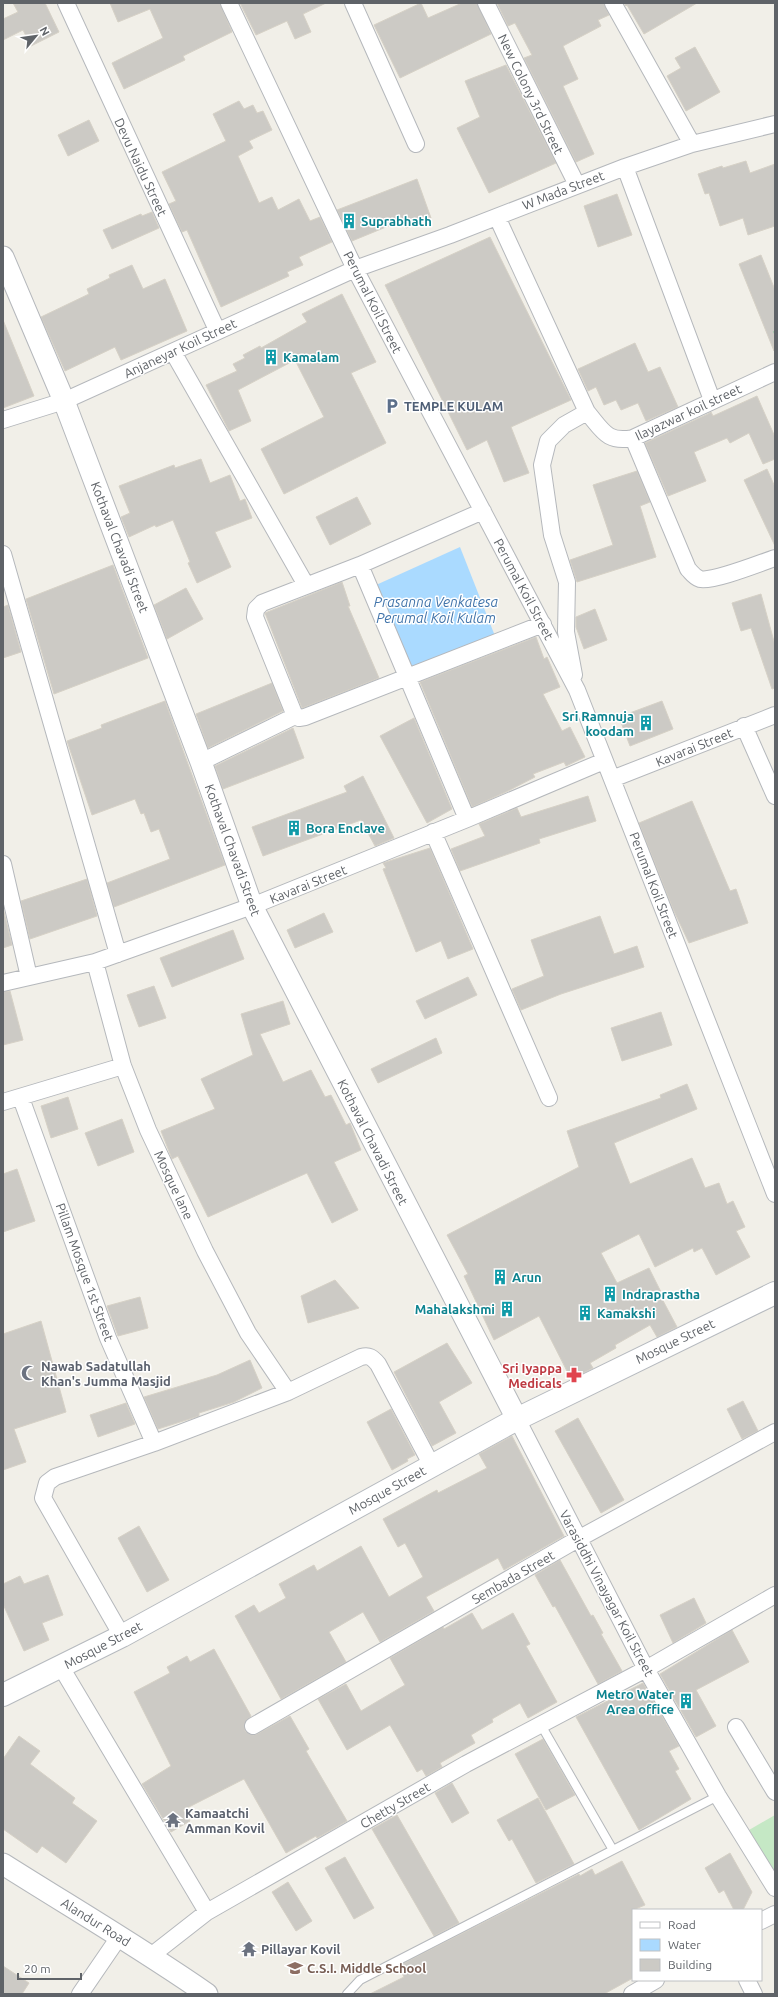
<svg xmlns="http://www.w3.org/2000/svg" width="778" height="1997" font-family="Ubuntu,sans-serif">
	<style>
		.green { fill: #c5e8c5 }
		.water { fill: #aadaff }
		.building { fill: #cccac5; stroke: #d6d1c6 }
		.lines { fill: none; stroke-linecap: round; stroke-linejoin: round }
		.service-casing { stroke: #b5b8bc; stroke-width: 10 }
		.minor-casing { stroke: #b5b8bc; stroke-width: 18 }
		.tertiary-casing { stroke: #b5b8bc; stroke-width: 23 }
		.secondary-casing { stroke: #b6babf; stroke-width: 24 }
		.path { stroke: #9cc7a9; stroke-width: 2.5; stroke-dasharray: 4 2; stroke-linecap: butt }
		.service { stroke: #fff; stroke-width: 8 }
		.minor { stroke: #fff; stroke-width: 16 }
		.tertiary { stroke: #fff; stroke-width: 21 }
		.secondary { stroke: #fff; stroke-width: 22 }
		.labels { text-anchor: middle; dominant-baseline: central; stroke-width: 3; stroke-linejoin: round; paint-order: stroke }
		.street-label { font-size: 13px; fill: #5f6368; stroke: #fff }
		.culture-label { font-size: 13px; font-weight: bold; fill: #0d838f; stroke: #fff; text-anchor: start }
		.service-label { font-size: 13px; font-weight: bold; fill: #4e5e75; stroke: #fff; text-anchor: start }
		.worship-label { font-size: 13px; font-weight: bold; fill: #5b616d; stroke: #fff; text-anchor: start }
		.health-label { font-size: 13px; font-weight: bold; fill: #be3a42; stroke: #fff; text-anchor: end }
		.education-label { font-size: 13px; font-weight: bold; fill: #785e54; stroke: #fff; text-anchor: start }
		.water-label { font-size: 14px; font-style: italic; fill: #4174aa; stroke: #fff }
	</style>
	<rect width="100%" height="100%" fill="#f1efe8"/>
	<path class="green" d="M775 1815V1873L749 1830Z"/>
	<path class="water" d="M460 547 495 636 414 671 376 585Z"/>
	<path class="building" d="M13 3H45L59 32 31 46 23 30 3 40V19L18 12Z
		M110 3H220L232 32 183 56 185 60 124 89 112 63 163 38 150 9 118 22Z
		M240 3H326L303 14 311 32 295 39 287 21 256 35Z
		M421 3 428 18 462 3H477L491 34 400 78 374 25Z
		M497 3H604L609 15 598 20 601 26 563 46 578 79 563 86 594 154 576 162 524 58 532 55 515 23 508 26Z
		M624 3H697L644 34 627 5 626 6Z
		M695 47 720 92 686 111 667 76 681 68 675 58Z
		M506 65 556 163 489 193 457 128 480 117 465 81Z
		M239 101 244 109 253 105 257 113 263 111 272 130 249 141 253 148 238 156 259 203 272 197 278 210 299 199 310 221 320 217 332 242 299 257 303 265 287 272 289 276 221 307 187 230 182 232 169 204 176 201 162 172 226 141 213 114Z
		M89 120 99 141 68 156 58 135Z
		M746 161 750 173 775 164V226L748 235 743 218 720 226 709 193 705 194 698 174 722 166 723 168Z
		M417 179 431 218 406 228 403 220 352 241 337 210Z
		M617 194 632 235 598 247 584 206Z
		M152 212 159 228 112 249 103 230 141 214 142 216Z
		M490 237 571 400 511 427 529 473 504 482 487 440 467 450 385 285Z
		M761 255 775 290 774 351 739 264Z
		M132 265 143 289 165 279 187 331 121 360 115 347 65 371 41 317 89 294 87 289 110 278 109 275Z
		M342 294 376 362 351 373 386 443 284 494 261 449 324 417 295 360 238 390 251 421 229 431 206 385 237 371 233 364 245 358 243 355 260 346 261 348 307 322 302 314Z
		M3 320 34 396 3 408Z
		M635 343 648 372 660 367 678 407 646 421 638 403 621 410 616 400 604 405 596 387 588 391 578 369Z
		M757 396 775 437V459L763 464 749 433 730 443 727 438 694 452 706 481 668 496 645 443 708 414 711 412 713 416Z
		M201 459 210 483 230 475 240 501 245 499 252 518 215 532 231 567 197 583 188 563 190 562 173 520 156 527 155 525 129 537 121 517 130 513 119 486 174 465 175 468Z
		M767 469 775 487V546L744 480Z
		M637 471 650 502 640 506 656 557 577 582 570 560 613 545 593 485Z
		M357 497 371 524 330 545 316 517Z
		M113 565 148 658 54 694 26 599Z
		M342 582 350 606H348L379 678 302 708 265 613Z
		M186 588 203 619 167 639 154 605Z
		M761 594 775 645V688L772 689 751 628 741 631 732 603Z
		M8 605 21 652 3 658V607Z
		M595 609 607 640 584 649 576 627V617Z
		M536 637 544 659 547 657 560 687 543 694 562 731 570 727 585 757 566 766 564 762 533 774 535 777 508 791 472 807 420 682Z
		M272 683 283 711 208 748 196 714Z
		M165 701 225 865 114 907 107 883 170 859 159 829 151 832 144 813 141 814 135 799 92 815 67 741 102 728 101 725Z
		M662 701 673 729 630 746 619 717Z
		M414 718 452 809 427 823 380 736Z
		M293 728 304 758 223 789 215 766Z
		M363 776 394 838 375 846 361 820 263 856 252 827 347 792 344 786Z
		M588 796 596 821 539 839 540 843 460 871 451 849 485 836 479 824 517 808 521 817Z
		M692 801 730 891 736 889 748 923 689 943 673 909 639 823Z
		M430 848 473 949 448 959 441 941 416 952 383 869 386 868 383 863Z
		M87 879 97 916 30 939 21 901Z
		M3 908 12 945 3 948Z
		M324 913 333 932 295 948 287 930Z
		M600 916 614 954 637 946 644 967 561 994 521 1010 512 989 544 976 531 940Z
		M233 930 244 959 172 987 160 958Z
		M468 977 477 995 425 1019 416 1001Z
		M154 986 166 1018 139 1027 127 995Z
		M10 991 23 1040 3 1045V992Z
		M283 1001 290 1024 260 1034 283 1082 311 1070 325 1097 331 1095 346 1125 350 1123 361 1150 334 1162 358 1210 332 1223 307 1173 208 1217 178 1156 172 1159 161 1131 215 1109 201 1079 253 1055 241 1014Z
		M661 1012 672 1045 622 1061 611 1028Z
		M436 1038 442 1053 378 1083 371 1069Z
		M687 1084 697 1109 614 1143 630 1184 692 1158 705 1188 719 1183 727 1204 733 1201 745 1227 736 1231 750 1257 716 1275 702 1248 694 1252 693 1248 655 1267 639 1234 601 1253 617 1283 649 1268 662 1294 660 1295 677 1327 657 1337 650 1325 615 1345 616 1348 590 1363 593 1368 571 1379 539 1316 494 1340 464 1276 468 1274 447 1235 579 1167 567 1131 661 1098 660 1095Z
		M68 1097 78 1129 51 1138 41 1106Z
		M122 1119 134 1152 98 1166 85 1133Z
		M17 1169 35 1221 3 1232V1174Z
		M335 1280 359 1308 308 1323 301 1296Z
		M140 1297 148 1328 118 1336 107 1306Z
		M41 1321 66 1412 14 1429 26 1462 3 1470V1334Z
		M447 1343 472 1383 439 1402 456 1433 432 1446 394 1372Z
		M250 1360 262 1388 234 1402 199 1413V1416L158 1429 144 1397 217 1375Z
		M743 1401 758 1431 742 1439 727 1409Z
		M126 1403 135 1424 98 1437 90 1415Z
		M391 1409 415 1455 407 1459 408 1461 392 1470 367 1422Z
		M578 1418 624 1500 601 1513 555 1431Z
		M512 1436 564 1536 504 1570 498 1558 426 1597 434 1611 380 1642 363 1612 329 1632 346 1662 281 1699 235 1616 254 1605 259 1613 286 1598 279 1584 314 1565 317 1571 361 1546 389 1597 423 1577 405 1543 398 1547 383 1519 437 1490 438 1493 487 1468 479 1454Z
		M139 1526 169 1580 147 1592 118 1538Z
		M560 1560 591 1616 593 1615 603 1633 601 1634 622 1671 598 1684 555 1606 553 1607 535 1575Z
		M48 1575 63 1615 42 1623 49 1640 24 1651 3 1604V1584L20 1576 24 1584Z
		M694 1598 706 1623 673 1643 660 1615Z
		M472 1613 482 1630 513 1613 530 1644 526 1646 557 1702 528 1718 520 1703 492 1719 493 1722 471 1735 475 1743 440 1763 442 1767 426 1776 422 1769 417 1772 390 1725 347 1750 318 1699 346 1684 361 1711 405 1685 390 1658 443 1627 444 1629Z
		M732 1630 749 1662 696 1690 716 1726 696 1737 660 1674Z
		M214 1649 251 1716 245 1722V1731L253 1735 257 1734 290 1716 309 1749 306 1751 347 1821 317 1838 316 1836 286 1853 244 1779 183 1810 190 1821 171 1832 142 1784 171 1766 134 1692 170 1673 167 1667 187 1656 190 1662Z
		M643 1683 679 1746 669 1751 679 1769 675 1771 691 1799 639 1830 576 1717Z
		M19 1736 40 1751 30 1764 75 1798 72 1803 97 1821 66 1863 42 1846 37 1853 3 1829V1759Z
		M543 1739 575 1795 546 1810 515 1754Z
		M452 1783 469 1813 452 1823 435 1793Z
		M538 1798 574 1864 536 1883 512 1839 509 1841 497 1820Z
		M397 1815 459 1923 434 1936 372 1829Z
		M730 1853 752 1892 743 1910H734L724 1890 719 1893 705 1868Z
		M345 1857 374 1908 354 1919 325 1868Z
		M622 1861 645 1905 633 1910V1978L604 1994H370L404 1977 398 1966 579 1874 580 1876 592 1869 595 1875Z
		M288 1882 312 1921 296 1931 272 1892Z
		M3 1966 29 1983 22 1994H3Z"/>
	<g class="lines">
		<defs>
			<path id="service" d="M541 1725 613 1850
				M347 1994 360 1980 718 1796"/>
			<path id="minor" d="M66 3 217 330
				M229 3 355 269 577 690 775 1194
				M353 3 416 144
				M486 3 577 185
				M613 3 692 144
				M625 167 712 400
				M497 217 587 412C603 431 607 443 633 438L775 372
				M173 352 306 585
				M3 420 64 401 355 269 450 235 625 167 692 144 775 124
				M633 438 688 569C692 573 694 577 700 579 713 582 760 563 775 558
				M483 511 360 565 262 603 256 609 255 617 295 716 299 718 305 717 543 624
				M3 554 118 954
				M360 565 467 819
				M574 675 566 632 567 582 552 535 542 465 548 441 564 425 587 412
				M744 726 775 796
				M201 762 295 716
				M612 779 775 715
				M433 832 549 1098
				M3 864 29 977
				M95 962 123 1066 148 1130 205 1251 248 1333 288 1392
				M3 983 95 962 252 906 467 819 604 761
				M21 1098 108 1338 154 1443
				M3 1102 123 1066
				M517 1419 646 1669 718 1796 775 1888
				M122 1636 43 1498 47 1483 55 1477 154 1443 288 1392 361 1357C369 1355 372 1357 378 1364L432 1466
				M61 1667 207 1912
				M253 1726 578 1539 775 1432
				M736 1727 775 1792
				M761 1921 775 1914
				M152 1955 207 1912 466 1764 646 1669 775 1595
				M747 1980 754 1994
				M80 1994 119 1937
				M632 1994 656 1980"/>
			<path id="tertiary" d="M3 257 64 401 201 762 252 906 517 1419
				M3 1864C71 1907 141 1948 207 1994"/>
			<path id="secondary" d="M3 1695 122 1636 517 1419 775 1293"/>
		</defs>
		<use href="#service" class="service-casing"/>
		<use href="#minor" class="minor-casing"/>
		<use href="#tertiary" class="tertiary-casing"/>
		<use href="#secondary" class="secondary-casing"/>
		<path class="path" d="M774 331 775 333"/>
		<use href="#service" class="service"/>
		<use href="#minor" class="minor"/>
		<use href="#tertiary" class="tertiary"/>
		<use href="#secondary" class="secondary"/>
	</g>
	<defs>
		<symbol id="building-bare" viewBox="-9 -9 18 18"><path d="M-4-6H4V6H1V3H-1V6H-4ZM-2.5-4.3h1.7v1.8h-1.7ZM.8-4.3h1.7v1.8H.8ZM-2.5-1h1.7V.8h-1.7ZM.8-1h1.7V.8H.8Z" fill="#0f9aa8" stroke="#fff" stroke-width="2.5" paint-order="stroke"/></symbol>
		<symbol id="parking-bare" viewBox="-9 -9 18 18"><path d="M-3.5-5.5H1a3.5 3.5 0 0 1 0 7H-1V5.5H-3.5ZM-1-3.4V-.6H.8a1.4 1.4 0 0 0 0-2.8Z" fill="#5c6f8a" stroke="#fff" stroke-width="2.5" paint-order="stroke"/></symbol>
		<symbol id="mosque-bare" viewBox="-9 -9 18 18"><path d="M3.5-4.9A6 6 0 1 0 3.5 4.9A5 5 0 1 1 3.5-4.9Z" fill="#6b7280" stroke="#fff" stroke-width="2.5" paint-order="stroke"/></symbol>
		<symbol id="pharmacy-bare" viewBox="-9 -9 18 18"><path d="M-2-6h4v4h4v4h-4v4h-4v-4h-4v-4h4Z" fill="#e0444e" stroke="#fff" stroke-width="2.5" paint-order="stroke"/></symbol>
		<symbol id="temple-bare" viewBox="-9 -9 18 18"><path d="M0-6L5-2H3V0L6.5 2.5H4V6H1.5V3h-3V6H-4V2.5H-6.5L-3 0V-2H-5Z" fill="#6b7280" stroke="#fff" stroke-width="2.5" paint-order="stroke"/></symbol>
		<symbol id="school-bare" viewBox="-9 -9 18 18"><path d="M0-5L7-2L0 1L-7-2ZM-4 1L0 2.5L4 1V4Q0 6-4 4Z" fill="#8d6e63" stroke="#fff" stroke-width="2.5" paint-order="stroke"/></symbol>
	</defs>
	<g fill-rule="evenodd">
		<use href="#building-bare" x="338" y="210" width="22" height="22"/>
		<use href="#building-bare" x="260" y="346" width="22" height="22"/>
		<use href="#parking-bare" x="381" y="395" width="22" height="22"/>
		<use href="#building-bare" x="635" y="712" width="22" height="22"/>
		<use href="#building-bare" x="283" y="817" width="22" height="22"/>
		<use href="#building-bare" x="489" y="1266" width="22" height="22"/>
		<use href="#building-bare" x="599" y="1283" width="22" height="22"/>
		<use href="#building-bare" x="496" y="1298" width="22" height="22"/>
		<use href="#building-bare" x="574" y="1302" width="22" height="22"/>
		<use href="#mosque-bare" x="18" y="1362" width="22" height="22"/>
		<use href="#pharmacy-bare" x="563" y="1364" width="22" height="22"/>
		<use href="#building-bare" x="675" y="1690" width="22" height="22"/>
		<use href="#temple-bare" x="162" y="1809" width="22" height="22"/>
		<use href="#temple-bare" x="238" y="1938" width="22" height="22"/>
		<use href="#school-bare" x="284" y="1957" width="22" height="22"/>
	</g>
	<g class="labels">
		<g class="street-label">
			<text transform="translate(531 94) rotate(64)">New Colony 3rd Street</text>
			<text transform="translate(141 167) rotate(65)">Devu Naidu Street</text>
			<text transform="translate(563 190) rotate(-21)">W Mada Street</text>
			<text transform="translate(373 302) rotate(63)">Perumal Koil Street</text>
			<text transform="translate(180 348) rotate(-25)">Anjaneyar Koil Street</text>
			<text transform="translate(688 412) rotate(-25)">Ilayazwar koil street</text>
			<text transform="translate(120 547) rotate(69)">Kothaval Chavadi Street</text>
			<text transform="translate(524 589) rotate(62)">Perumal Koil Street</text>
			<text transform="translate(694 747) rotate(-22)">Kavarai Street</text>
			<text transform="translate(233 850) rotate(70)">Kothaval Chavadi Street</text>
			<text transform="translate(308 884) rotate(-22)">Kavarai Street</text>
			<text transform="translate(654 885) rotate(69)">Perumal Koil Street</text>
			<text transform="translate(373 1142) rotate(63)">Kothaval Chavadi Street</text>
			<text transform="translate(174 1185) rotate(65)">Mosque lane</text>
			<text transform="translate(85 1272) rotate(70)">Pillam Mosque 1st Street</text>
			<text transform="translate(675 1341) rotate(-26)">Mosque Street</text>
			<text transform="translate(387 1490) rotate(-29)">Mosque Street</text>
			<text transform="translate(513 1577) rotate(-30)">Sembada Street</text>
			<text transform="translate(607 1593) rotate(62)">Varasiddhi Vinayagar Koil Street</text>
			<text transform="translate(103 1645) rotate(-28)">Mosque Street</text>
			<text transform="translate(395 1805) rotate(-30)">Chetty Street</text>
			<text transform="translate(96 1922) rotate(32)">Alandur Road</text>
		</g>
		<g class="culture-label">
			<text x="361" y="221">Suprabhath</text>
			<text x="283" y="357">Kamalam</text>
			<text x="634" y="716" text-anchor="end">Sri Ramnuja<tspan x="634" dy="15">koodam</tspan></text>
			<text x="306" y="828">Bora Enclave</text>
			<text x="512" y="1277">Arun</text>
			<text x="622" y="1294">Indraprastha</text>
			<text x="495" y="1309" text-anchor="end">Mahalakshmi</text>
			<text x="597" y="1313">Kamakshi</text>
			<text x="674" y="1694" text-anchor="end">Metro Water<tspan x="674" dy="15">Area office</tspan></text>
		</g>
		<g class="service-label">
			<text x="404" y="406">TEMPLE KULAM</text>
		</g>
		<g class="worship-label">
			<text x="41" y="1366">Nawab Sadatullah<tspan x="41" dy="15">Khan's Jumma Masjid</tspan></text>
			<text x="185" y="1813">Kamaatchi<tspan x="185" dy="15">Amman Kovil</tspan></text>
			<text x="261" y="1949">Pillayar Kovil</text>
		</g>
		<g class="health-label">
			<text x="562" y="1368">Sri Iyappa<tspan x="562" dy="15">Medicals</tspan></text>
		</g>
		<g class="education-label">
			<text x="307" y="1968">C.S.I. Middle School</text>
		</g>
		<g class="water-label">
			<text x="436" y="602">Prasanna Venkatesa<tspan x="436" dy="16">Perumal Koil Kulam</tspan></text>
		</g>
	</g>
	<rect width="778" height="1997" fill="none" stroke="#5f6368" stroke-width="8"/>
	<rect x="632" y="1909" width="130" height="72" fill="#ffffff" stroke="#bfc1c3"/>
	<rect x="640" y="1922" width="20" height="6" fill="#ffffff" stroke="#bfc1c3"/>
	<text x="668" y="1929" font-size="12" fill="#5f6368">Road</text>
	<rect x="640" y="1939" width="20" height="12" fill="#aadaff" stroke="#bfc1c3"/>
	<text x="668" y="1949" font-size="12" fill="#5f6368">Water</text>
	<rect x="640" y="1959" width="20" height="12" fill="#cccac5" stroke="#bfc1c3"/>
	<text x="668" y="1969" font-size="12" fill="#5f6368">Building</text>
	<g transform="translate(36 36) rotate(61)" stroke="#ffffff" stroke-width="3" paint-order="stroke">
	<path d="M0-3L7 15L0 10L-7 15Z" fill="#5f6368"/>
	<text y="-6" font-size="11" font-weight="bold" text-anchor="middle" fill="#5f6368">N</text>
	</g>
	<path d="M18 1973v6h63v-6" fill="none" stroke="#5f6368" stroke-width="2"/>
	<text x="24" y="1973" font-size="12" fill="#5f6368" stroke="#ffffff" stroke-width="3" paint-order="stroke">20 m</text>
</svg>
